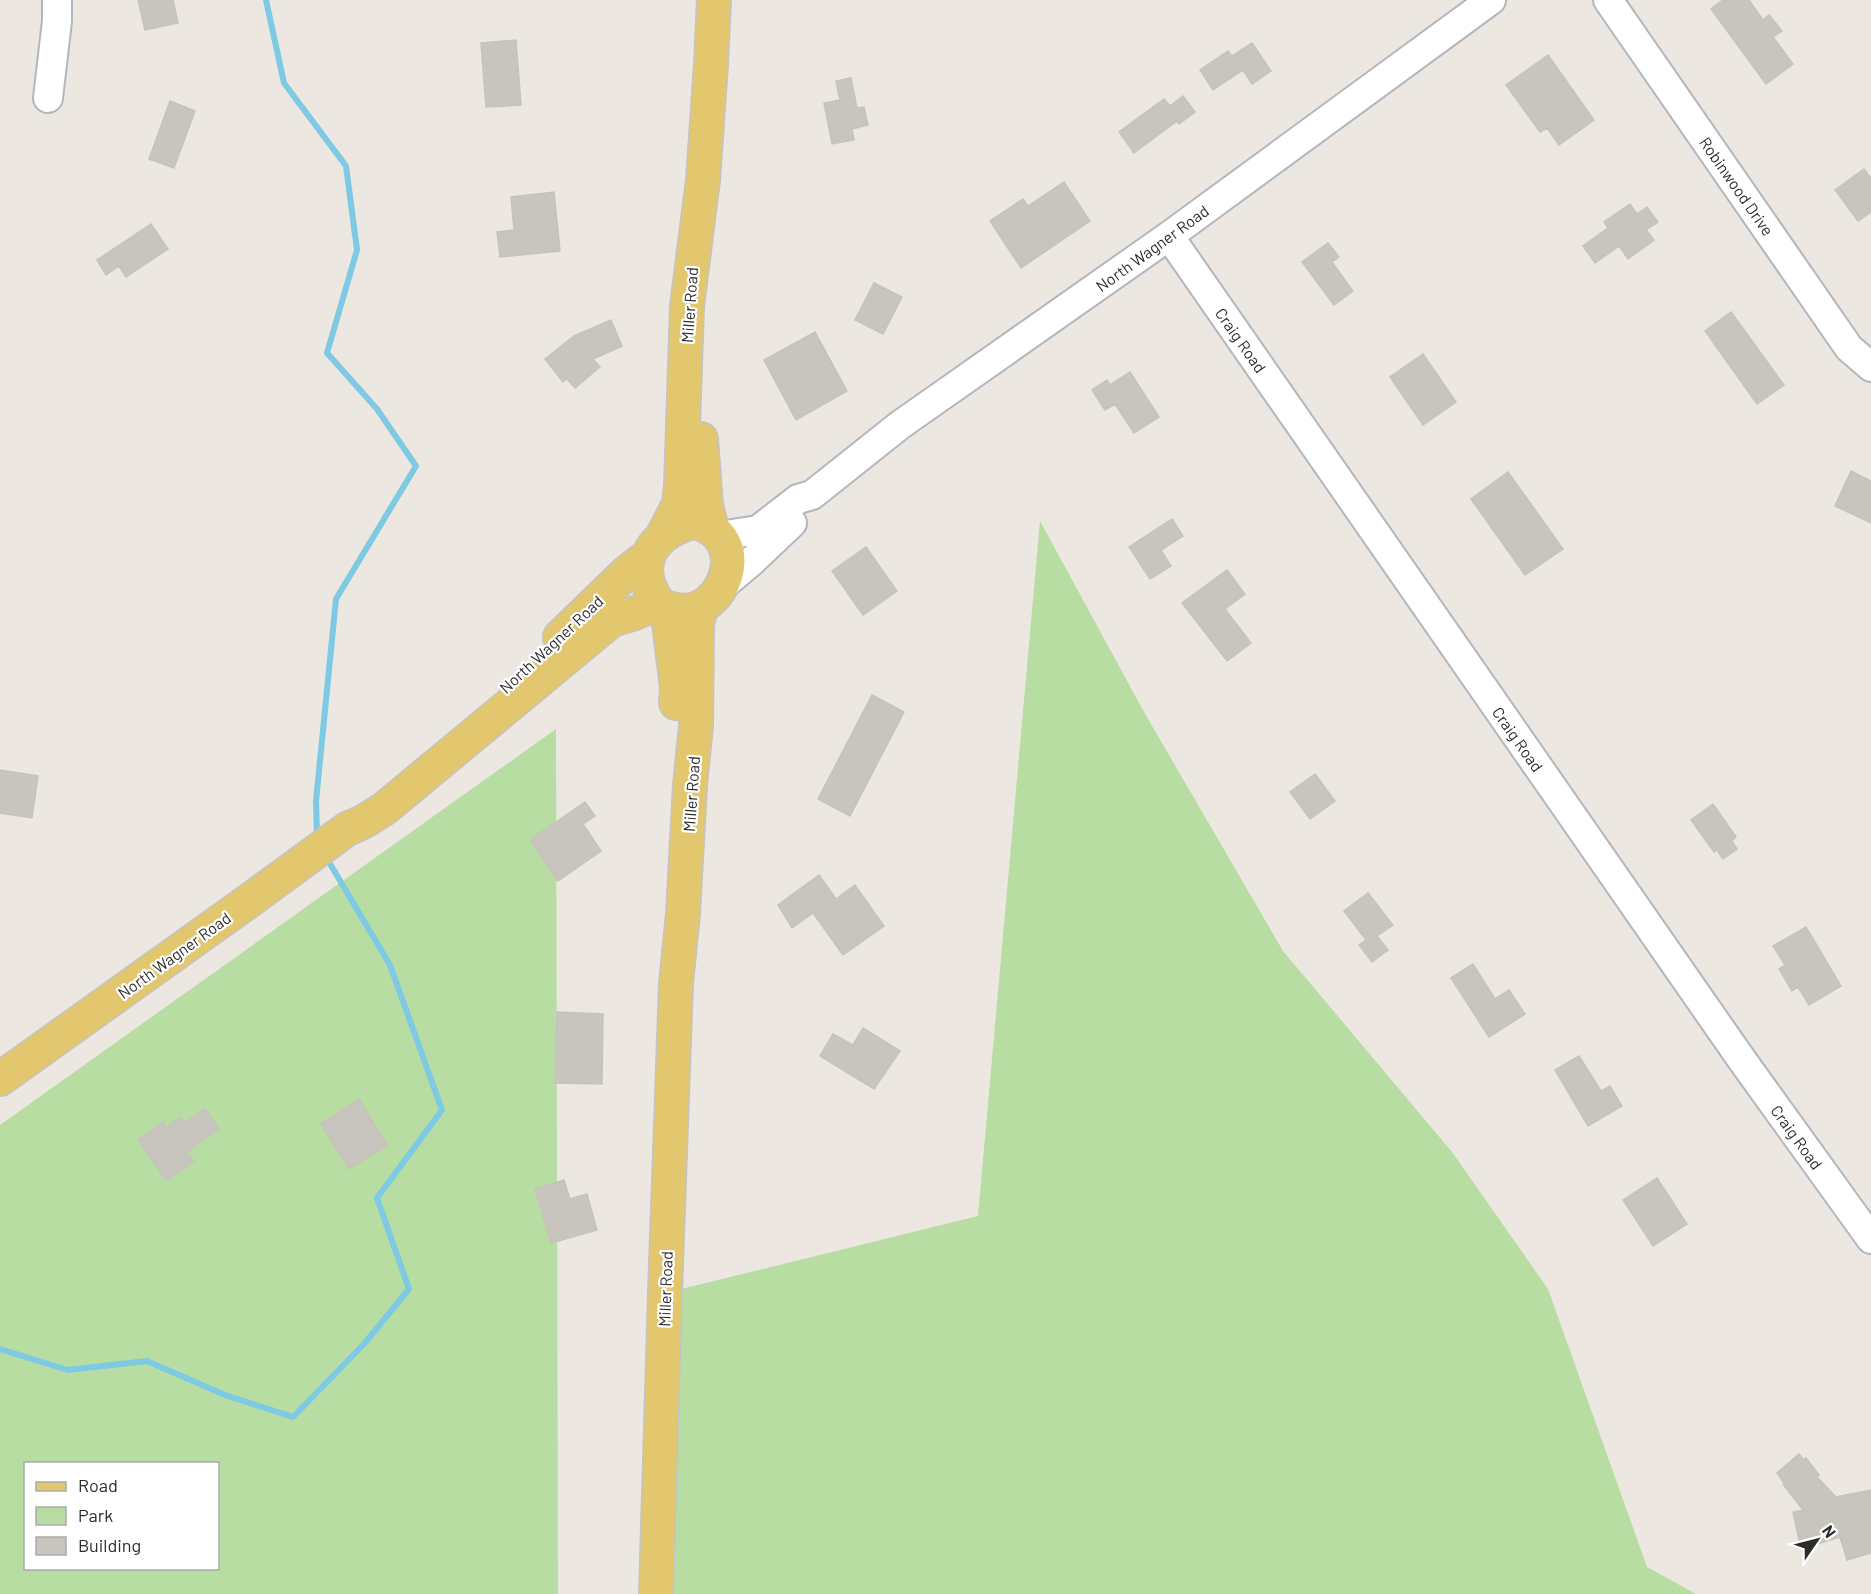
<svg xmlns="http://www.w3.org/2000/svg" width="1871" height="1594" font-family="Barlow,sans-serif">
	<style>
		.green { fill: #b7dda2; fill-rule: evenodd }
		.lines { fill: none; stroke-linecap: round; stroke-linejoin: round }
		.stream { stroke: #7ec9e3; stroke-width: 6 }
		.building { fill: #c8c5be; stroke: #c8c3ba; stroke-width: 1.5 }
		.minor-casing { stroke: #b3b6be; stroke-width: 32 }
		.major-casing { stroke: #c4c4c4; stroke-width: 36 }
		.minor { stroke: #fff; stroke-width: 28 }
		.major { stroke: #e3c76e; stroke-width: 33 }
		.labels { text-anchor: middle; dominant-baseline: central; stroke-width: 4.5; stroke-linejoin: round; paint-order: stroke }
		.street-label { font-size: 16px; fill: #2c2c2c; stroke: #fff }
	</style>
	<rect width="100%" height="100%" fill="#ece7e0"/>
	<path class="green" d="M1040 521 1144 712 1283 951 1452 1152 1548 1289 1647 1567 1696 1594H656L665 1293 978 1216Z
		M556 729 558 1594H0V1125ZM26 1464H218V1568H26Z"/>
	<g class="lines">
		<path class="stream" d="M266 0 284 83 346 166 357 250 327 353 377 409 416 466 336 599 316 801 317 837
			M0 1349 68 1370 147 1361 225 1395 293 1417 364 1344 409 1289 377 1198 442 1110 390 965 326 857"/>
	</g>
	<path class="building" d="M138 0H173L178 23 145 30Z
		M1723 0H1749L1763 20 1769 15 1782 31 1773 37 1793 64 1766 84 1711 9Z
		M516 40 521 105 486 107 481 43Z
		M1252 43 1271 71 1252 84 1243 70 1213 90 1200 70 1228 51 1232 56Z
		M1548 55 1594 120 1559 145 1547 128 1540 132 1506 85Z
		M851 78 857 108 864 107 868 125 852 129 854 140 832 144 824 103 840 100 836 81Z
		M1183 96 1195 112 1179 124 1177 121 1134 153 1119 132 1164 99 1170 106Z
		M170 101 195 111 174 168 149 159Z
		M1864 169 1871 178V212L1858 221 1835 190Z
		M1064 182 1090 221 1021 268 990 221 1023 199 1028 206Z
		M554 192 560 251 500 257 497 232 514 230 511 197Z
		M1630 204 1637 214 1647 207 1658 222 1646 230 1654 240 1628 259 1619 246 1595 263 1583 246 1608 228 1604 222Z
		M151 224 168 249 126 277 119 266 106 275 97 260Z
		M1328 243 1339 257 1332 262 1353 291 1334 305 1302 262Z
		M874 283 902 297 883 334 855 320Z
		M1731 312 1784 385 1757 404 1705 331Z
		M611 320 622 346 593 359 600 367 575 388 567 379 563 382 545 359 574 336Z
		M815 332 847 391 796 420 764 360Z
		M1423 354 1456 402 1423 425 1390 377Z
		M1130 372 1159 417 1134 433 1115 404 1105 410 1092 390 1107 380 1110 385Z
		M1851 471 1871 481V523L1835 506Z
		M1508 472 1563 549 1525 575 1471 499Z
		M1172 519 1183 536 1161 550 1171 566 1150 579 1129 547Z
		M866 547 897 591 863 615 832 571Z
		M1227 570 1245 594 1225 609 1251 643 1227 661 1182 603Z
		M872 695 904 712 850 816 818 799Z
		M0 770 38 776 32 818 0 813Z
		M1315 774 1335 801 1310 819 1290 792Z
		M585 802 595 816 583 824 601 851 558 881 530 840Z
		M1713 804 1736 837 1732 841 1737 849 1723 859 1717 850 1714 852 1691 820Z
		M819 875 836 899 855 885 884 926 843 955 813 913 792 928 778 905Z
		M1368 893 1393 925 1377 936 1388 950 1372 962 1359 945 1366 940 1344 911Z
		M1806 927 1841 986 1809 1005 1798 987 1792 991 1779 969 1785 965 1773 946Z
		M1473 964 1495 999 1509 990 1525 1014 1489 1037 1451 978Z
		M557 1012 603 1014 602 1084 555 1083Z
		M863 1028 900 1051 874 1089 820 1056 833 1034 853 1045Z
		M1579 1056 1601 1091 1610 1086 1622 1106 1588 1126 1555 1070Z
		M359 1099 387 1145 349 1169 321 1124Z
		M205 1109 219 1129 187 1152 194 1161 167 1181 138 1140 163 1122 166 1127 180 1117 185 1123Z
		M1657 1178 1687 1224 1653 1246 1623 1200Z
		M564 1180 570 1199 587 1194 597 1230 551 1243 535 1189Z
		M1799 1454 1804 1460 1806 1458 1819 1475 1817 1477 1836 1497 1871 1490V1553L1847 1560 1840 1537 1801 1549 1793 1512 1803 1510 1783 1484 1784 1483 1777 1473Z"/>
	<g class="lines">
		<defs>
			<path id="minor" d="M1608 0 1849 348 1871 367
				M48 98 57 21V0
				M1169 236 1742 1060 1871 1239
				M719 536 758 530 798 499 812 495 900 425 1169 236 1491 0
				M721 587 751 562 792 523"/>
			<path id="major" d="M701 439 706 505 712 529
				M694 522C755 536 724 620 676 610 670 609 664 608 659 603 654 598 651 590 648 583 639 550 664 529 694 522Z
				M663 535 679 504 681 486 687 306 703 180 711 64 714 0
				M667 608 677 687 676 703
				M560 637 627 572 649 555
				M0 1079 246 903 347 829 363 822 384 809 612 620 635 613 659 603
				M656 1594 665 1293 676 983 683 914 690 785 696 726 697 623 702 606"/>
		</defs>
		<use href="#minor" class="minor-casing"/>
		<use href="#major" class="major-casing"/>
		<use href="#minor" class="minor"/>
		<use href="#major" class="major"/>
	</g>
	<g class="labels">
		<g class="street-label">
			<text transform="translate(1737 186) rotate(55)">Robinwood Drive</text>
			<text transform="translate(1152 248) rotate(-36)">North Wagner Road</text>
			<text transform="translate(689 305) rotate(-86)">Miller Road</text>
			<text transform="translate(1241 340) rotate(55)">Craig Road</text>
			<text transform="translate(551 644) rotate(-43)">North Wagner Road</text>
			<text transform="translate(1518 739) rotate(55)">Craig Road</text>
			<text transform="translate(691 794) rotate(-86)">Miller Road</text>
			<text transform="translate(174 955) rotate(-36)">North Wagner Road</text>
			<text transform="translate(1797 1137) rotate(54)">Craig Road</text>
			<text transform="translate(665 1289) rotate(-88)">Miller Road</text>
		</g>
	</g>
	<rect x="24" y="1462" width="195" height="108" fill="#ffffff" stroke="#ababab" stroke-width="1.5"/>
	<rect x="36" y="1482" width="30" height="9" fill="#e3c76e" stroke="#ababab" stroke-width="1.5"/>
	<text x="78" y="1492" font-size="18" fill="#2c2c2c">Road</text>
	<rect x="36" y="1507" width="30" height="18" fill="#b7dda2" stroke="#ababab" stroke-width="1.5"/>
	<text x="78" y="1522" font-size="18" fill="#2c2c2c">Park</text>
	<rect x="36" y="1537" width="30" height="18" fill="#c8c5be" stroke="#ababab" stroke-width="1.5"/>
	<text x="78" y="1552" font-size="18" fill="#2c2c2c">Building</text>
	<g transform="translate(1817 1540) rotate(55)" stroke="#ffffff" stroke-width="4.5" paint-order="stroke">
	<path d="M0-4.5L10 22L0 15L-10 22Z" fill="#2c2c2c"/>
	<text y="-9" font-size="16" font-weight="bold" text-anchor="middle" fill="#2c2c2c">N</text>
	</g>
</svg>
